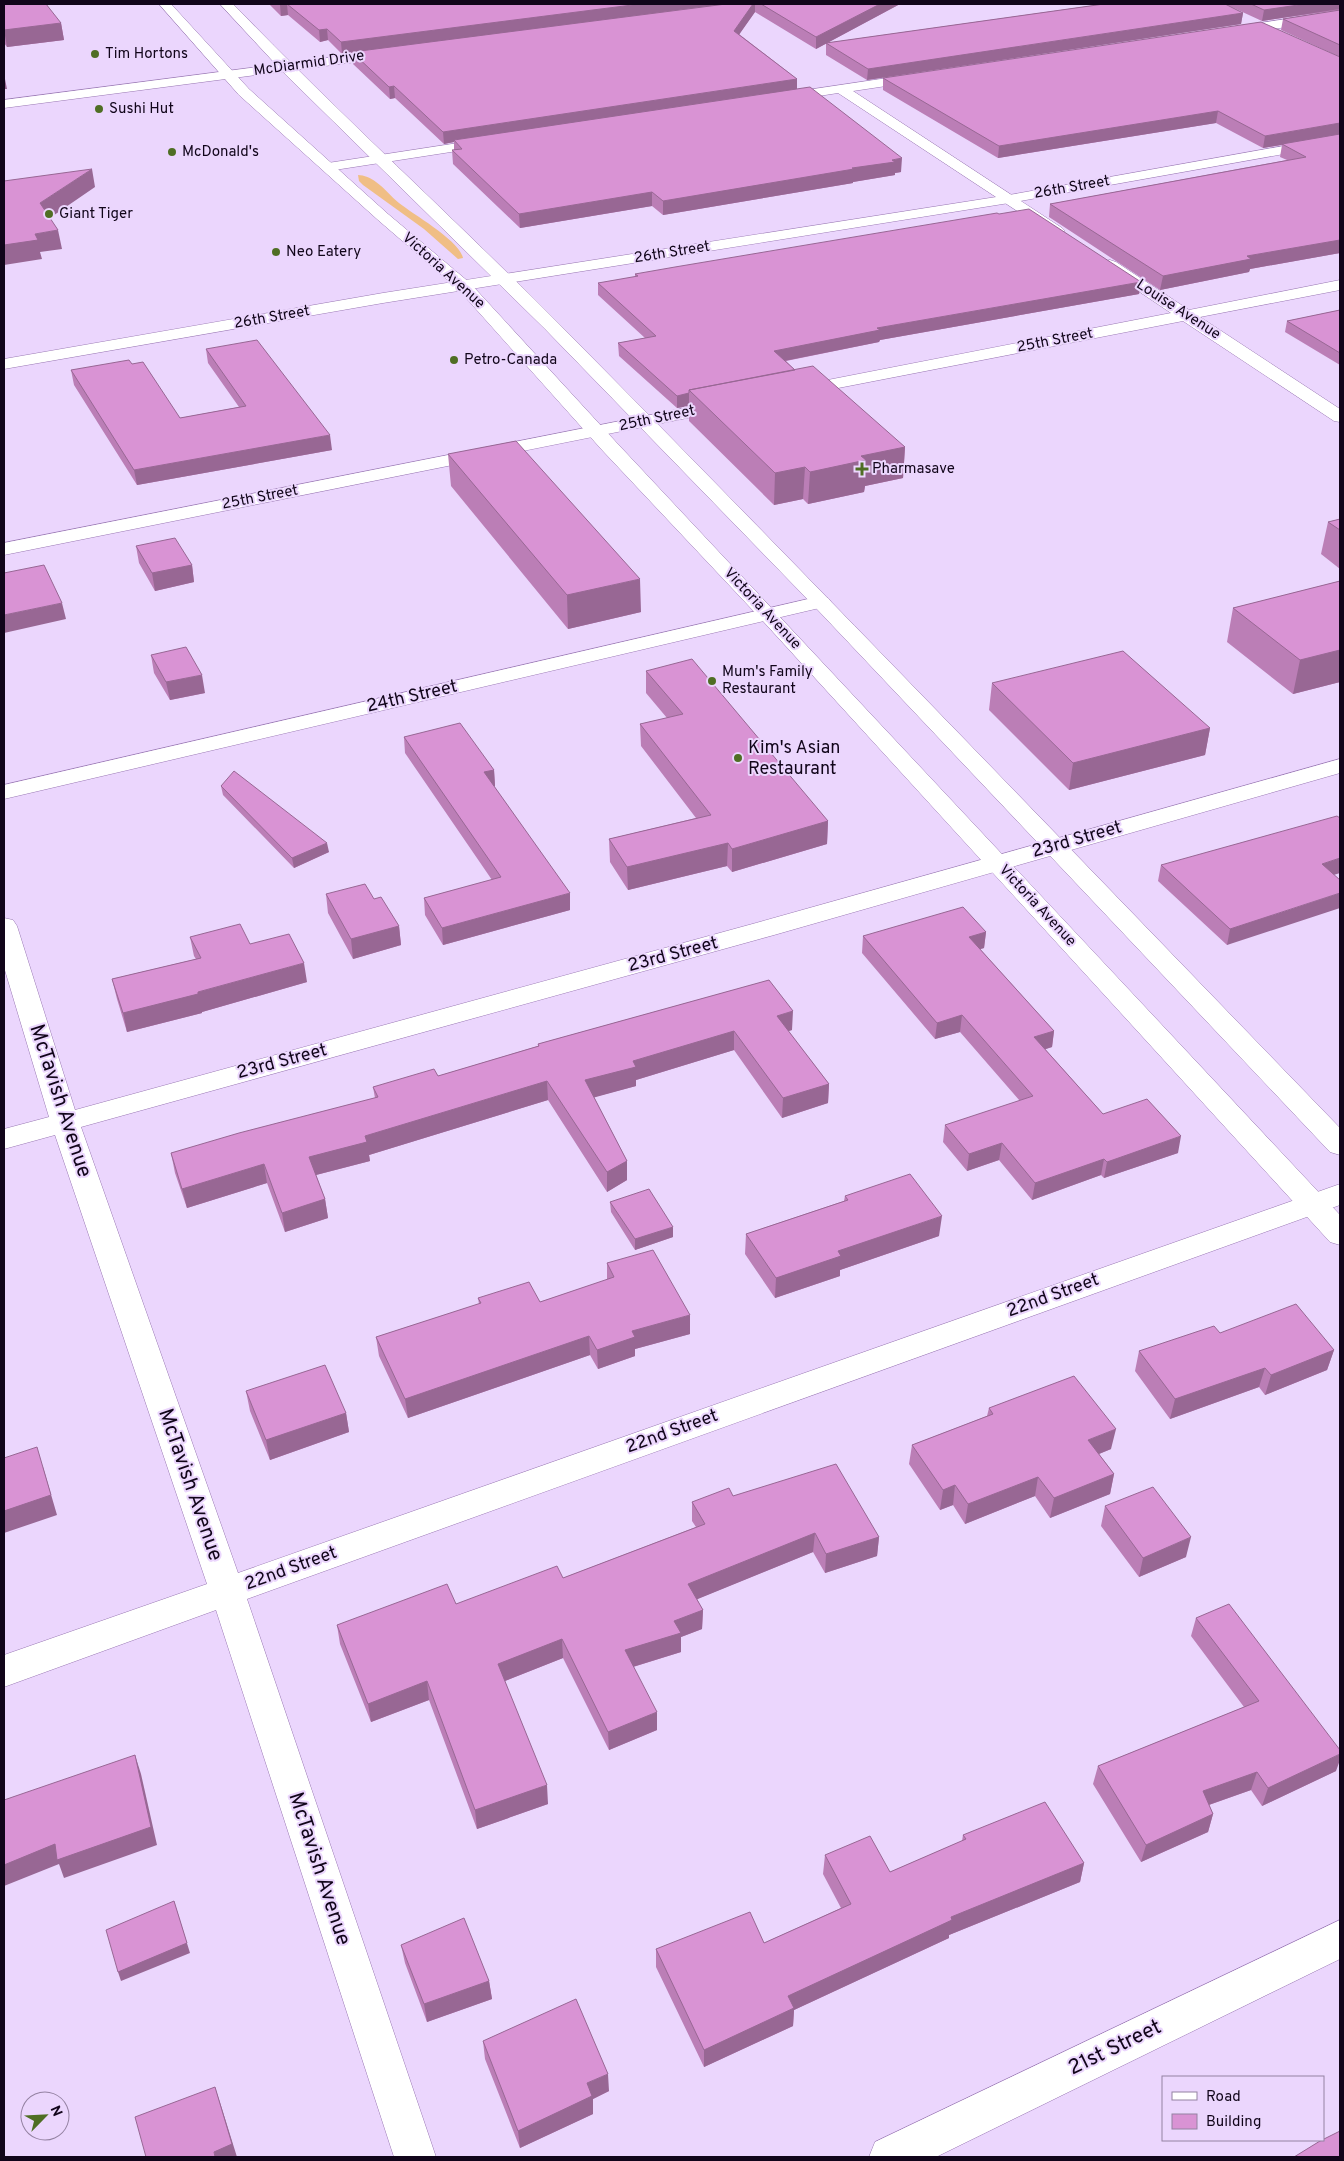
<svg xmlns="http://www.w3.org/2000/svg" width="1344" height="2161" font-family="Overpass,sans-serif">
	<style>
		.green { fill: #f0be85 }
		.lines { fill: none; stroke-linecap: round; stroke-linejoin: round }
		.minor-casing { stroke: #9978b3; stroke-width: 1 }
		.tertiary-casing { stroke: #9978b3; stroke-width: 1 }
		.primary-casing { stroke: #9978b3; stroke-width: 1 }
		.minor { fill: #fff; fill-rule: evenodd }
		.tertiary { fill: #fff; fill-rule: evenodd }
		.primary { fill: #fff; fill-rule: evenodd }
		.wall { fill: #bb7eb6 }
		.shaded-wall { fill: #986794 }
		.building { fill: #d993d4; stroke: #986794 }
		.poi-dot { fill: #4f6e24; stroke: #ebd6fd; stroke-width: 2 }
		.labels { text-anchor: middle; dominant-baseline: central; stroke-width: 4; stroke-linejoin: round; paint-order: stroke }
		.far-poi-label { font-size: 15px; fill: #11051a; stroke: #ebd6fd; text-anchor: start }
		.far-street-label { font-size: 15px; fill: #11051a; stroke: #ebd6fd }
		.street-label { font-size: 18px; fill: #11051a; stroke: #ebd6fd }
		.poi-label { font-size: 18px; fill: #11051a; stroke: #ebd6fd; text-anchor: start }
		.near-street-label { font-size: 21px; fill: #11051a; stroke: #ebd6fd }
	</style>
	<rect width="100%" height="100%" fill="#ebd6fd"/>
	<path class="green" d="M358 175C364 175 371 178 376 182 385 188 391 197 399 203 414 215 459 240 463 258L458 259 424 229 363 185 359 181Z"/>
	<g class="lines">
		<defs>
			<path id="minor" d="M1340 11V19L1233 35 1227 31 1233 27Z
				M389 50 394 51 395 54 394 57 4 108V100Z
				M921 73 926 74 928 77 926 80 853 91 1062 228 1065 231 1062 234H1052L838 93 780 102 773 98 780 94Z
				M491 138 496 139 498 142 496 145 328 171 323 170 321 167 323 164 328 163Z
				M1110 260 1116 262 1189 310 1340 280V290L1200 317 1340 409V422L1334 421 1183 321 797 396 791 395 788 391 791 387 797 386 1171 313 1104 268 1102 265 1104 262Z
				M726 400 732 401 735 405 732 409 4 555V543Z
				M821 596 828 598 831 602 828 606 4 799V785Z
				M1340 759V773L774 935 81 1127 238 1573 1340 1184V1205L247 1599 436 2157H394L216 1610 4 1687V1655L207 1584 55 1135 4 1149V1129L49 1117 4 967V918L13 920 17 926 75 1110 756 923Z
				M1340 1920V1959L936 2157H869L875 2142Z"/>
			<path id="tertiary" d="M1340 136V144L1009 203 383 303 4 369V359L383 293 1009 195Z"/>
			<path id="primary" d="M159 4H171L249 89 388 214 470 283 616 442 1340 1215V1245L1330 1242 761 619 602 450 458 289 378 220 239 95Z
				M220 4H233C339 114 453 217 561 326 823 591 1081 860 1340 1128V1155L1330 1152 814 606 545 329 282 71Z"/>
		</defs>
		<use href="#minor" class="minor-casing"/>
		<use href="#tertiary" class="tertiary-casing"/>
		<use href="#primary" class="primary-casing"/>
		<use href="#minor" class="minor"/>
		<use href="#tertiary" class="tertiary"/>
		<use href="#primary" class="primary"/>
	</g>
	<path class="wall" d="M4 4 61 23 64 40 7 47 4 43Z
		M269 4H900L816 49 755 12 739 34 797 79V89L901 172 895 173V175L853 182V183L663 215 652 206 520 228 453 164 452 150H454V142L444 144 395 98 390 99 353 64 352 53 342 54 328 40 320 42 288 15 281 16Z
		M1094 4H1225L1243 13 1241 24 867 80 826 55V43L1096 5Z
		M1225 4H1340V10L1262 21Z
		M1340 10V57L1281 30 1283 19Z
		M1340 57V253L1250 269 1249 272 1160 290 1049 217 1050 204 1287 160 1280 157 1282 145 1263 148 1216 123 998 158 883 90V78Z
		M635 274 1141 282 1139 294 880 340 879 342 786 361 795 370 905 447 903 478 865 486 864 492 808 504 803 499 774 505 689 421V406L677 408 619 356 618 343 645 338 598 295V283L635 277Z
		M1340 310V365L1285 332 1287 321Z
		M206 349 332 450 137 485 74 385 71 370 132 364 180 418 239 407 208 363Z
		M448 454 641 612 568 629 451 486Z
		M1340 519V569L1321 554 1328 522Z
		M136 546 192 565 194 582 155 591 139 563Z
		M1340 581V682L1293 694 1227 642 1233 608Z
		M151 655 205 693 170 700 154 673Z
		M646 671 828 821 827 844 732 872 727 866 628 890 610 862 609 839 696 818 641 746 640 724 667 718 646 693Z
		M992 683 1210 728 1205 755 1069 790 989 710Z
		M404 737 494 770 495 786H494L570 910 443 945 425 915 424 898 492 880 405 753Z
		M221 786 329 852 294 868 223 795Z
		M1161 865 1334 875 1227 945 1158 881Z
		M326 894 374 899 399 926 401 945 353 959 328 913Z
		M986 932 984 948 980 949 1054 1031 1052 1047 1045 1049 1103 1114 1178 1153 1104 1178 1101 1175 1032 1200 999 1160 967 1171 943 1142 945 1125 1020 1101 960 1032 935 1039 862 953 863 936Z
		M190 937 250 944 307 982 202 1012V1013L127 1032 117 999 112 979 196 959 194 956Z
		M769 980 792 1030 788 1031 829 1084 828 1103 782 1118 734 1050 636 1080V1086L594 1097 627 1161V1180L607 1192 548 1100 369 1155 370 1161 316 1175 325 1199 328 1218 285 1232 267 1183 187 1208 175 1173 171 1153 375 1098 373 1087 438 1076 538 1046V1044Z
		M845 1196 939 1236 840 1270V1276L775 1298 745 1254 746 1234 844 1201Z
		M610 1202 673 1237 635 1250 611 1212Z
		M607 1263 690 1334 635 1349V1356L598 1369 590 1355 408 1418 379 1356 376 1337 479 1304 478 1298 540 1302 607 1280Z
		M1220 1333 1334 1350 1327 1370 1265 1395 1259 1387 1170 1419 1135 1371 1139 1351Z
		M246 1391 346 1413 349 1432 270 1460 250 1411Z
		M989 1408 1111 1449 1099 1454 1114 1474 1110 1494 1050 1518 1035 1496 965 1524 953 1505 940 1510 909 1464 912 1445 987 1416Z
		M733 1496 879 1537 877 1556 825 1573 813 1552 697 1599 703 1610 702 1629 681 1637V1652L633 1667 657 1730 609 1750 563 1658 505 1681 548 1804 477 1829 429 1700 371 1722 340 1644 337 1625 456 1604 563 1578 696 1527 692 1521V1502Z
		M1105 1506 1186 1557 1139 1577 1101 1526Z
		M1196 1618 1336 1771 1262 1806 1251 1790 1209 1805 1213 1814 1208 1832 1141 1862 1093 1784 1098 1766 1244 1707 1191 1636Z
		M963 1835 1084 1863 1080 1882 949 1935V1938L794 2010 793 2026 704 2067 656 1967V1949L764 1943 841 1908 823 1874 825 1855 890 1872 962 1841Z
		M401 1945 489 1981 492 1999 427 2022 405 1963Z
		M483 2041 609 2091 593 2099V2114L520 2148 485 2059Z"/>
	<path class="shaded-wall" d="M287 4 288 15 281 16 280 5Z
		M640 4H724L342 54 341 42Z
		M753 4H755V12L734 42V31Z
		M880 4H900L816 49V37Z
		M1305 4H1340V9L1262 21 1264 10Z
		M1243 13 1241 24 867 80 868 69Z
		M61 23 64 40 7 47 4 30Z
		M327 29 328 40 320 42 319 30Z
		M4 74 7 89H4Z
		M797 79V91L454 140V142L444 144 443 132Z
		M394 86 395 98 390 99 389 87Z
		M1218 111 1216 123 998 158 999 146Z
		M1340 123V135L1263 148 1265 136Z
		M902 158 901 172 895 173V175L853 182V183L663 215V201L852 168Z
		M92 169 95 187 44 222 40 203Z
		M652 192V206L520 228 519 214Z
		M58 230 62 249 40 252 42 259 4 265V245L35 234Z
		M1340 240V253L1250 269 1249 272 1160 290 1163 276 1247 256Z
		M1141 282 1139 294 880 340 879 342 774 363V351L877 328Z
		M689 393V406L677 408V396Z
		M330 435 332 450 137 485 134 470Z
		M905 447 903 478 865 486 864 492 808 504 810 472 861 456Z
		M805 467 803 499 774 505 775 473Z
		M192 565 194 582 155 591 152 573Z
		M640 579 641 612 568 629 567 595Z
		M62 603 66 619 4 633V615Z
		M1340 650V682L1293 694 1300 660Z
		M202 675 205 693 170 700 166 682Z
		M1210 728 1205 755 1069 790 1073 763Z
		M494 770 495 786 485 788 484 772Z
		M828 821 827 844 732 872V849Z
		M327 843 329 852 294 868 292 858Z
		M728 843 727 866 628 890 627 867Z
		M1340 858V873L1318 880 1322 864Z
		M570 893V910L443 945 442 928Z
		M1340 893V908L1227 945 1230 929Z
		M399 926 401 945 353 959 351 939Z
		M986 932 984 948 967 953 969 937Z
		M304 963 307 982 202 1012V1013L127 1032 123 1013Z
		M793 1011 792 1030 776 1035 777 1016Z
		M962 1015 960 1032 935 1039 937 1023Z
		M734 1031V1050L636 1080V1086L585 1100V1080L633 1061Z
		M1054 1031 1052 1047 1031 1054 1034 1037Z
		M547 1081 548 1100 369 1155 370 1161 312 1176 309 1157 365 1136Z
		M829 1084 828 1103 782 1118 783 1098Z
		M1181 1136 1178 1153 1104 1178 1107 1162Z
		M1002 1143 999 1160 967 1171 969 1154Z
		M1104 1159 1101 1175 1032 1200 1035 1183Z
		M627 1161V1180L607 1192V1172Z
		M264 1164 267 1183 187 1208 182 1189Z
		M325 1199 328 1218 285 1232 282 1213Z
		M942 1216 939 1236 840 1270V1276L775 1298 776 1278 838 1251Z
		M673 1227V1237L635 1250V1239Z
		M690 1315V1334L635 1349V1356L598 1369 597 1350 632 1331Z
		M589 1336 590 1355 408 1418 405 1399Z
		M1334 1350 1327 1370 1265 1395 1271 1375Z
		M1265 1368 1259 1387 1170 1419 1175 1399Z
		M346 1413 349 1432 270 1460 266 1440Z
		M1116 1429 1111 1449 1084 1460 1088 1440Z
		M43 1467 57 1515 4 1533V1511Z
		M1114 1474 1110 1494 1050 1518 1054 1498Z
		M1038 1477 1035 1496 965 1524 968 1504Z
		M955 1485 953 1505 940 1510 943 1490Z
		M815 1533 813 1552 688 1603V1584Z
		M879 1537 877 1556 825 1573 826 1554Z
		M1191 1537 1186 1557 1139 1577 1143 1558Z
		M703 1610 702 1629 681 1637V1652L626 1669 625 1650 674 1621Z
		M562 1639 563 1658 500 1683 498 1664Z
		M427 1681 429 1700 371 1722 368 1704Z
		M657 1712V1730L609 1750 608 1732Z
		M1340 1754V1760L1336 1771 1262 1806 1268 1788Z
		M135 1755 141 1774 157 1845 64 1878 59 1864 4 1886V1865Z
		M1257 1772 1251 1790 1197 1809 1203 1791Z
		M547 1785 548 1804 477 1829 475 1810Z
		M1213 1814 1208 1832 1141 1862 1146 1845Z
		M1084 1863 1080 1882 949 1935V1938L794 2010 793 2026 704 2067V2050L788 1996 951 1917Z
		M174 1901 190 1953 121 1981 118 1972Z
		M489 1981 492 1999 427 2022 424 2004Z
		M608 2074 609 2091 593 2099V2114L520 2148 518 2131 587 2083Z
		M215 2087 223 2112 237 2157H215L214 2152Z"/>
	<path class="building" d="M4 4H46L61 23 4 30Z
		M279 4H640L341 42 327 29 319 30 287 4 280 5Z
		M726 4H753L734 31 797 79 443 132 394 86 389 87 352 52Z
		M761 4H880L816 37Z
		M1104 4H1225L1243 13 868 69 826 43Z
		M1251 4H1305L1264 10Z
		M1340 10V45L1283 19Z
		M1261 22 1340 57V123L1265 136 1218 111 999 146 883 78Z
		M810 87 902 158 892 160 895 162 852 168 854 169 663 201 652 192 519 214 452 150 462 149 454 140Z
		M1340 134V240L1247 256 1251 259 1163 276 1050 204 1306 157 1282 144Z
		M92 169 40 203 58 230 35 234 38 240 4 245V181Z
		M1029 209 1141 282 877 328 880 330 774 351 795 370 689 390V393L677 396 618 343 656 336 598 283 638 276 635 274 675 267 997 213 999 214Z
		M1340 310V353L1287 321Z
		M257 340 330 435 134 470 71 370 129 360 132 364 143 362 180 418 246 406 206 349Z
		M813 366 905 447 861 456 866 460 810 472 805 467 775 473 689 390Z
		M516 441 640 579 567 595 448 454Z
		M1340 519V530L1328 522Z
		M175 538 192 565 152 573 136 546Z
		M44 565 62 603 4 615V573Z
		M1340 581V650L1300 660 1233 608Z
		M186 647 202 675 166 682 151 655Z
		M1123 651 1210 728 1073 763 992 683Z
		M692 659 828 821 732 849 728 843 627 867 609 839 711 815 640 724 683 714 646 671Z
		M460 723 494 770 484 772 570 893 442 928 424 898 501 877 404 737Z
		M234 771 327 843 292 858 221 786Z
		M1337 816 1340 818V858L1322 864 1340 880V893L1230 929 1161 865Z
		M365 884 374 899 381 897 399 926 351 939 326 894Z
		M963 907 986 932 969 937 1054 1031 1034 1037 1103 1114 1147 1099 1181 1136 1107 1162 1104 1159 1035 1183 1002 1143 969 1154 945 1125 1033 1096 962 1015 937 1023 863 936Z
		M240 924 250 944 289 934 304 963 198 992V994L123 1013 112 979 201 958 190 937Z
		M769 980 793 1011 777 1016 829 1084 783 1098 734 1031 633 1061 636 1067 585 1080 627 1161 607 1172 547 1081 365 1136 367 1142 309 1157 325 1199 282 1213 264 1164 182 1189 171 1153 239 1133 378 1097 373 1087 434 1069 438 1076 539 1046 538 1044Z
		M910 1174 942 1216 838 1251 841 1256 776 1278 746 1234 848 1200 845 1196Z
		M649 1189 673 1227 635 1239 610 1202Z
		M653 1250 690 1315 632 1331 635 1337 597 1350 589 1336 405 1399 376 1337 481 1303 478 1298 529 1282 540 1302 614 1277 607 1263Z
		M1296 1304 1334 1350 1271 1375 1265 1368 1175 1399 1139 1351 1214 1326 1220 1333Z
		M325 1365 346 1413 266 1440 246 1391Z
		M1074 1376 1116 1429 1088 1440 1114 1474 1054 1498 1038 1477 968 1504 955 1485 943 1490 912 1445 993 1414 989 1408Z
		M37 1447 51 1495 4 1511V1458Z
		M836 1464 879 1537 826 1554 815 1533 688 1584 703 1610 674 1621 681 1633 625 1650 657 1712 608 1732 562 1639 498 1664 547 1785 475 1810 427 1681 368 1704 337 1625 447 1584 456 1604 557 1566 563 1578 705 1524 692 1502 729 1488 733 1496Z
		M1153 1487 1191 1537 1143 1558 1105 1506Z
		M1229 1604 1340 1750V1754L1268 1788 1257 1772 1203 1791 1213 1814 1146 1845 1098 1766 1259 1701 1196 1618Z
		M135 1755 151 1827 57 1860 55 1844 4 1865V1800Z
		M1045 1802 1084 1863 951 1917 952 1920 788 1996 794 2008 704 2050 656 1949 750 1912 764 1943 851 1904 825 1855 870 1836 890 1872 966 1839 963 1835Z
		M174 1901 187 1943 118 1972 106 1930Z
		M464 1918 489 1981 424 2004 401 1945Z
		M576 1999 608 2074 587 2083 592 2096 518 2131 483 2041Z
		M215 2087 232 2144 214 2152 215 2157H145H146L135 2117Z
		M1340 2131V2157H1294L1320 2141Z"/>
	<g class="poi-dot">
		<circle cx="95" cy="54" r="5"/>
		<circle cx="99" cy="109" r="5"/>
		<circle cx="172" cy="152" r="5"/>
		<circle cx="49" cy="214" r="5"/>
		<circle cx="276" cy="252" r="5"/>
		<circle cx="454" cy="360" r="5"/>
		<path d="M859.5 461.5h5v5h5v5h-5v5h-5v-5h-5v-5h5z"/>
		<circle cx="712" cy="681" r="5"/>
		<circle cx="738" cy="758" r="5"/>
	</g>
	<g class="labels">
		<g class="far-poi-label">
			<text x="105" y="54">Tim Hortons</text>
			<text x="109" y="109">Sushi Hut</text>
			<text x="182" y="152">McDonald's</text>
			<text x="59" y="214">Giant Tiger</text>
			<text x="286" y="252">Neo Eatery</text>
			<text x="464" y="360">Petro-Canada</text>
			<text x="872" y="469">Pharmasave</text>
			<text x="722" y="672">Mum's Family<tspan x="722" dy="17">Restaurant</tspan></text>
		</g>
		<g class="far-street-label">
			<text transform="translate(309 64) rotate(-8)">McDiarmid Drive</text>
			<text transform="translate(1072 188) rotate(-10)">26th Street</text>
			<text transform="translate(672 253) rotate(-9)">26th Street</text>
			<text transform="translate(443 271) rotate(42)">Victoria Avenue</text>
			<text transform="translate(1178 310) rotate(33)">Louise Avenue</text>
			<text transform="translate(272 318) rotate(-10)">26th Street</text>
			<text transform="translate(1055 341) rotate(-11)">25th Street</text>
			<text transform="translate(657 419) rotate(-12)">25th Street</text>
			<text transform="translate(260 498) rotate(-11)">25th Street</text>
			<text transform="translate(762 609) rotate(47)">Victoria Avenue</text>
			<text transform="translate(1037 906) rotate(47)">Victoria Avenue</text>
		</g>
		<g class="street-label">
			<text transform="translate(412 697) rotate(-13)">24th Street</text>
			<text transform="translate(1077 840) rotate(-16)">23rd Street</text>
			<text transform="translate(673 955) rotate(-15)">23rd Street</text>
			<text transform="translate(282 1062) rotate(-15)">23rd Street</text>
			<text transform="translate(1053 1296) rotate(-20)">22nd Street</text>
			<text transform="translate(672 1432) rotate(-20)">22nd Street</text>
			<text transform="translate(291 1569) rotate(-20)">22nd Street</text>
		</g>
		<g class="poi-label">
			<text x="748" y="748">Kim's Asian<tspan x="748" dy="21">Restaurant</tspan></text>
		</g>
		<g class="near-street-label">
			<text transform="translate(60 1101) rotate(72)">McTavish Avenue</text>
			<text transform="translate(190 1485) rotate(71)">McTavish Avenue</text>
			<text transform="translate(319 1869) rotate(72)">McTavish Avenue</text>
			<text transform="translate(1115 2048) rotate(-26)">21st Street</text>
		</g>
	</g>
	<rect width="1344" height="2161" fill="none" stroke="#11051a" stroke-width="10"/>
	<rect x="1162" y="2076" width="162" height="65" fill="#ebd6fd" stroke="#9482a2"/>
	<rect x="1172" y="2092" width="25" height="8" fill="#ffffff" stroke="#9482a2"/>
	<text x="1206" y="2101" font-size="15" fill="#11051a">Road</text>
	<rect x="1172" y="2114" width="25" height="15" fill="#d993d4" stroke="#9482a2"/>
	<text x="1206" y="2126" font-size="15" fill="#11051a">Building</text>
	<g transform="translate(45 2116) rotate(66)"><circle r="24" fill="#ebd6fd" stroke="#9482a2"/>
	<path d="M0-4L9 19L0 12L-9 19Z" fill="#4f6e24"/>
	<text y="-8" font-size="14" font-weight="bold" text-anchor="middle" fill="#11051a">N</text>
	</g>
</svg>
